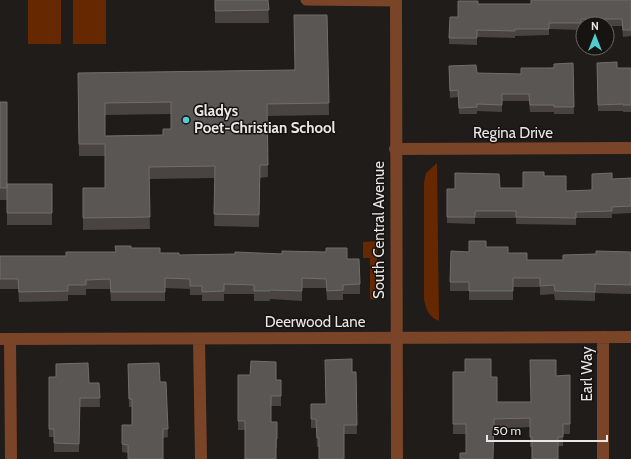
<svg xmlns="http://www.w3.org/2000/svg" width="631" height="459" font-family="Cabin,sans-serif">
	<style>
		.green { fill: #662800 }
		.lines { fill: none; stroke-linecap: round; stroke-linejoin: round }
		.service { stroke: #7a4428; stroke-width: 9 }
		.minor { stroke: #7a4428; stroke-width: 12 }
		.tertiary { stroke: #7a4428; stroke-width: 12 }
		.wall { fill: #494442; fill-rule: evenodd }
		.building { fill: #5a5654; stroke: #716d6b; fill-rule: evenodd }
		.poi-dot { fill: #52cdcf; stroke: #161311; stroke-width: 1.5 }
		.labels { text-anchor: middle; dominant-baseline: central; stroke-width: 3; stroke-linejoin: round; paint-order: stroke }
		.poi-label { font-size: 15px; font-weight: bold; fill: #eae8e6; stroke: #161311; text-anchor: start }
		.street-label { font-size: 15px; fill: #eae8e6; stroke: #161311 }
	</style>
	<rect width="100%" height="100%" fill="#1f1c1a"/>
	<path class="green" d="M28 0H61V44H28Z
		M73 0H106V44H73Z
		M437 163 439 321C429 317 426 310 424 299V183L426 173Z
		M377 241V300L370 299V258H363V242Z"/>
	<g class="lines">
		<path class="service" d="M305 0 306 1 396 2"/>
		<path class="minor" d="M395 149 631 148
			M603 337V459
			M0 339 631 337
			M10 339 11 459
			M199 339 201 459"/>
		<path class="tertiary" d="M396 0 397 459"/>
	</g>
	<path class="wall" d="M215 0H268L269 23H215Z
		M631 0V36L623 37 622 26H607V24H583V26H581V30L549 29V35L515 36V38L477 37V45L449 44 450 17H458L478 4H531Z
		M327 15 329 115 267 116 268 177 260 178 259 227 214 226 215 178 149 179 150 229 83 230V188H105V156H79L78 73 294 70ZM171 114V129L163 135 105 136V115Z
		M573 63 574 114H554V112H530L529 101H502V112L477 111V114H459L458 97 450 98 449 66 477 73 521 74Z
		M597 63 617 68H631V112H623V111H598Z
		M0 102H7V200H0Z
		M544 176 566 191 592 190 612 179 631 178V213L612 214V218H576V225L516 224V218H475V224L447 223V189L500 188H523Z
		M7 184H52V225H7Z
		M486 247 508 253 527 260H563L596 254 631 252V294L595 293V301L555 300 554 294 540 295V287H513V300H469V291H450V282L469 252Z
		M131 248 160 253 179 255 347 259 360 284V294H343V300H327L326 288H302V301L270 299V301H254V294H224V301H202V295H190V289L165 288V301H111L110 289H86V295H68V301L19 302 18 289H0V256H66L115 252Z
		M128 372 160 382H166L168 437 163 438 128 453 122 452V425H132V407H129Z
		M352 372H356L357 434H344L319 447H317L316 428H311V404H326Z
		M453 372 491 377 497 402H531L556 376 570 375V434H563V446L530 447V427L494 429 466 453V434H453Z
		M238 375 276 380H281V406H271V422H277V448H276L245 430H238Z
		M49 377 89 383H99L100 407H80L79 452H54V437H49Z"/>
	<path class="building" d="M215 0H268L269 10 215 11Z
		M531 0H631V30H623L622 19H581V23H549V29H515V31L477 30V38H449L450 17H458V1H478V4H531Z
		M294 15H327L329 103 267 104 268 165H260L259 215 214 214 215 166 149 167 150 217 83 218V188H105V144H79L78 73 295 70ZM171 102V129H163V135L105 136V103Z
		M617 62V68H631V105H623V104L598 105 597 63Z
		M573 63 574 107H554V105H530L529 94H502V105L477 104V107L459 108 458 90 450 91 449 66 476 65 477 73 521 74V68H554V64Z
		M0 102H7V188H0Z
		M523 172H544V176H566V191L592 190V174L612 173V179L631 178V206L612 207V211L576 212V218L516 217V211H475V217H447V189H455V173L499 174 500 188H523Z
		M7 184H52V213H7Z
		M469 241H486V247H508V253H527V260H563V255L596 254V251L631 252V285L595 284V292L555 291 554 285 540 286V278H513V291H469V282H450L451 251 469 252Z
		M115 246H131V248H160V253H179V255L235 254V252L282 254V251L326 252V248H347V259H359L360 284 343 285V290L327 291 326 279 302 278V291L270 290V291H254V285L224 284V291L202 292V286H190V279L165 278V292H111L110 279 86 280V285H68V291L19 292 18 279H0V256H66V252H116Z
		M352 359V372H356L357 425H344V459H319V438H317L316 419H311V404H326L325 360Z
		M465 359H491V377H497V402H531L530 360H556V376L570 375V424H563V437H558V459H532V437H530V418L494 419 493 459H460V453H466V424H453V372H465Z
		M251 361 276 362V380H281V396H271V422H277V439H276V459H245V421H238V375H250Z
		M88 363 89 383H99L100 398H80L79 444 54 443V429H49V377H56V364Z
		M159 363 160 382H166L168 429H163V459H128V445L122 444V425H132V399H129L128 364Z"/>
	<circle class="poi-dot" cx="186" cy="120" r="4"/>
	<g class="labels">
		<g class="poi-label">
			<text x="194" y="111">Gladys<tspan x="194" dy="17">Poet-Christian School</tspan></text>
		</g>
		<g class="street-label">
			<text x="513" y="133">Regina Drive</text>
			<text transform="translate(379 230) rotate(-90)">South Central Avenue</text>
			<text x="315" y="322">Deerwood Lane</text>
			<text transform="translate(587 374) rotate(-90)">Earl Way</text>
		</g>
	</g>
	<g transform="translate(595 36)"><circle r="19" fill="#161311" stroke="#6b6866"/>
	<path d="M0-3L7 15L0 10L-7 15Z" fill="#52cdcf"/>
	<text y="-6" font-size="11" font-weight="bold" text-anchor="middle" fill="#eae8e6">N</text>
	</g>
	<path d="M487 435v6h120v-6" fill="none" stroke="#eae8e6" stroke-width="2"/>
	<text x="493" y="435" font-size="12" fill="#eae8e6" stroke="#161311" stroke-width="3" paint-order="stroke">50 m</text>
</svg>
